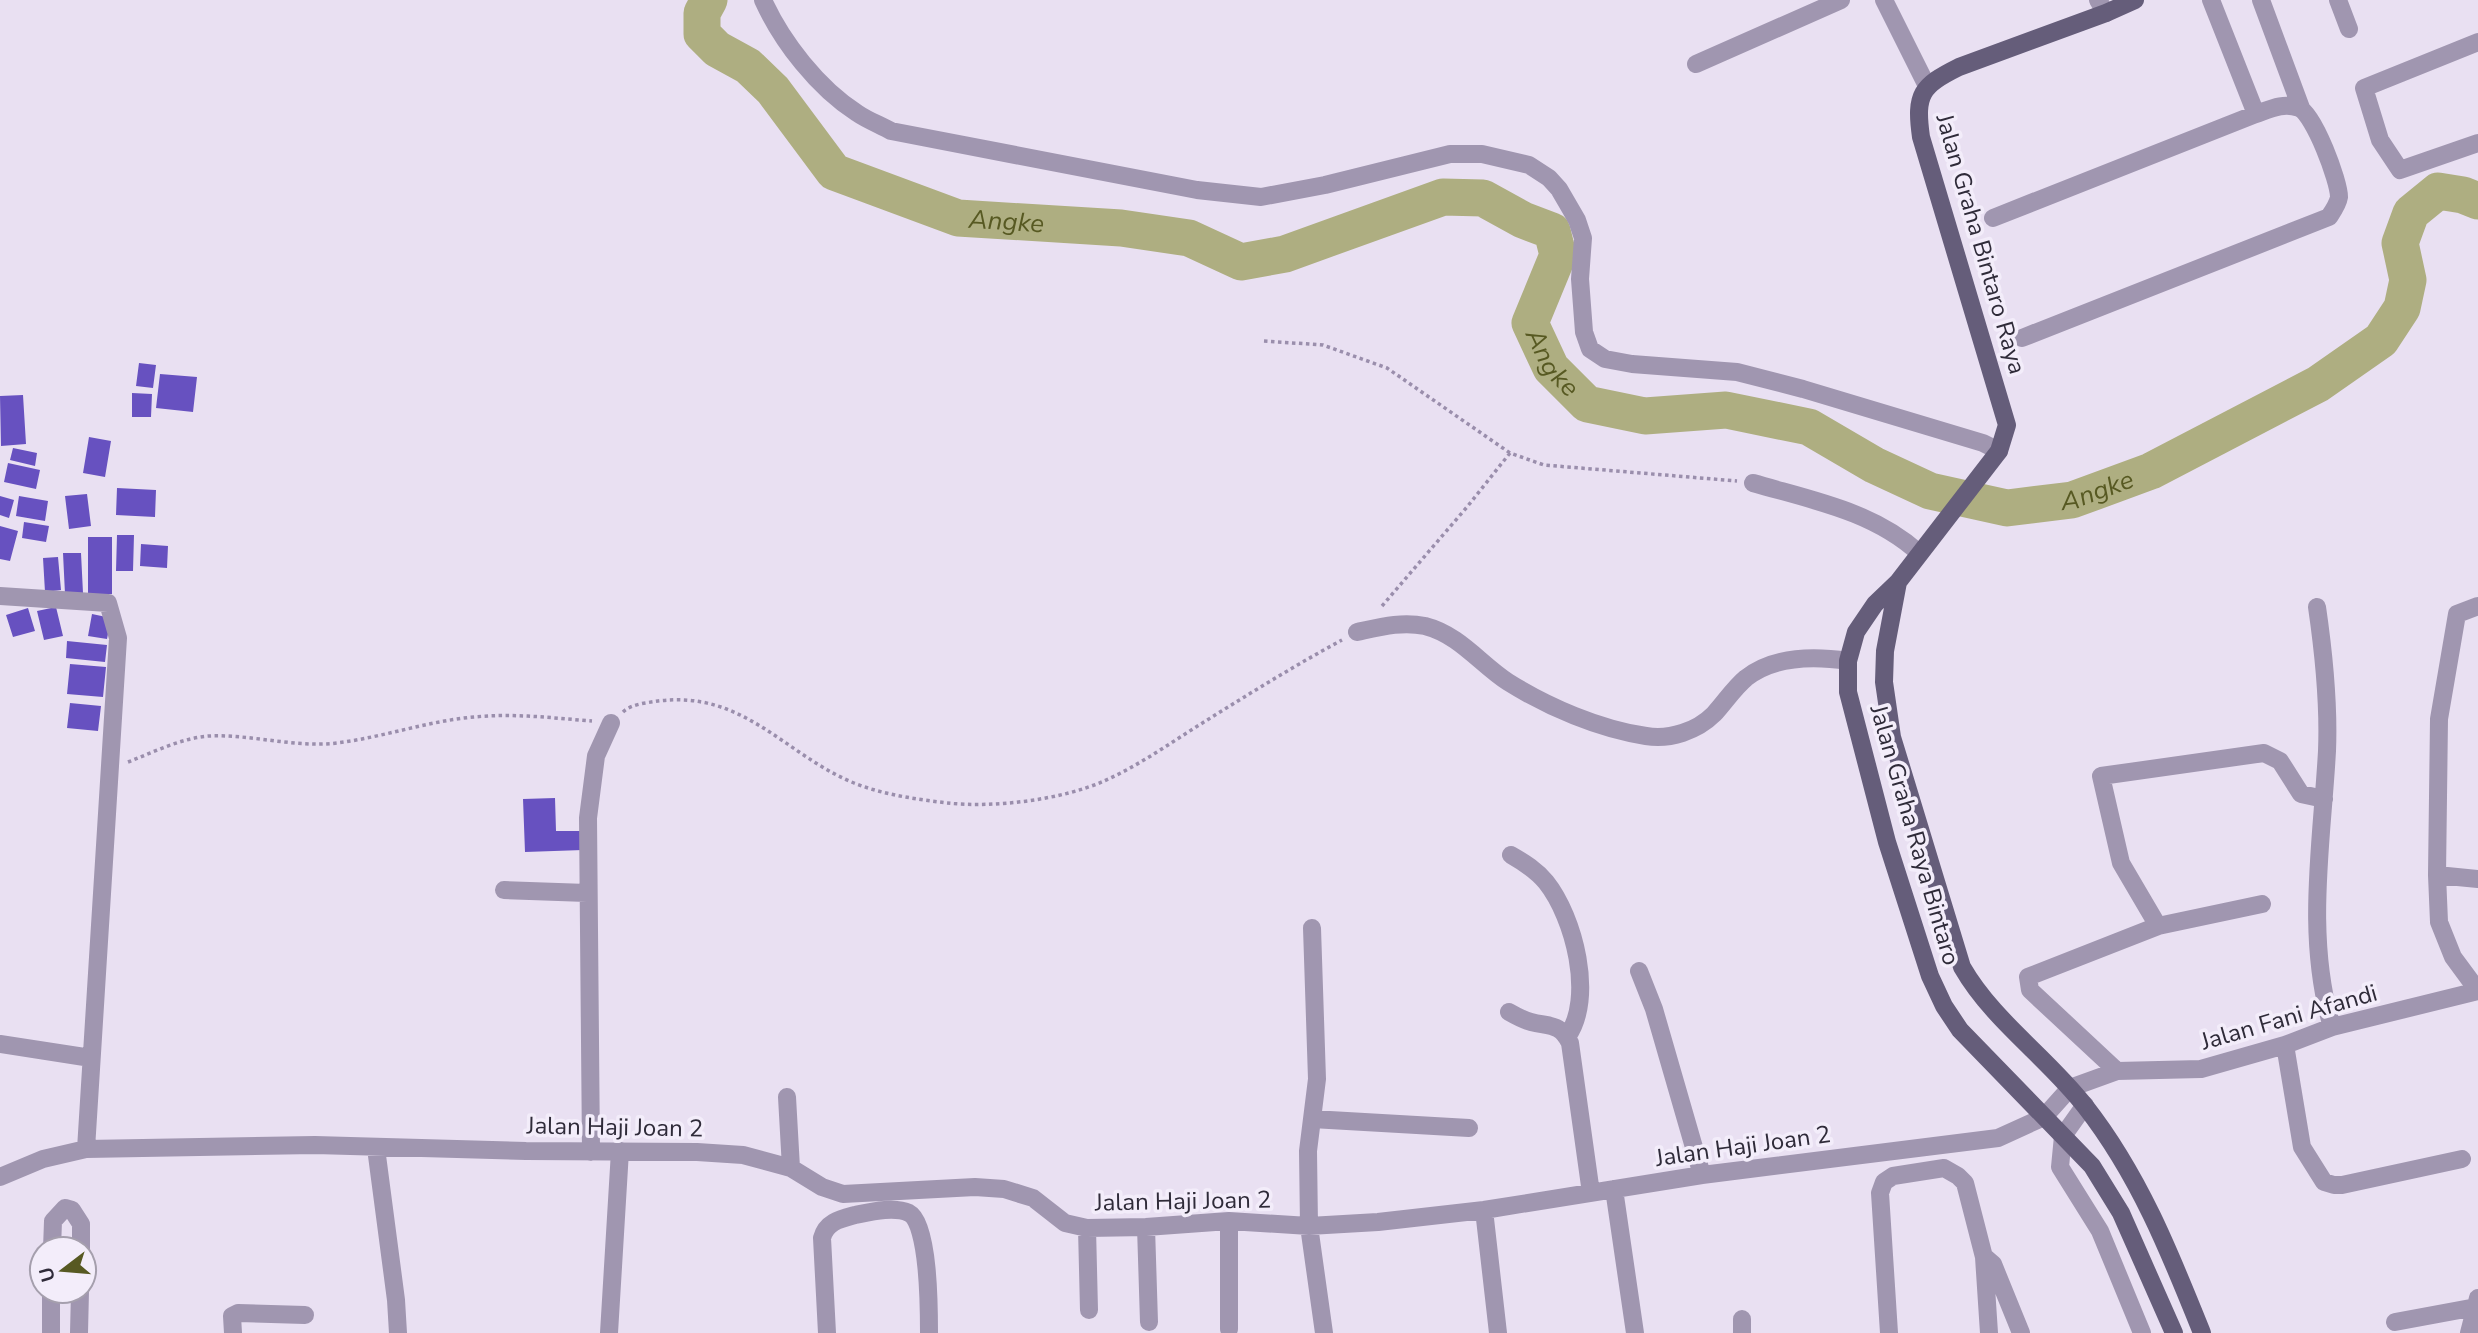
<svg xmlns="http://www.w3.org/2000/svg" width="2478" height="1333" font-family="'Nunito Sans',sans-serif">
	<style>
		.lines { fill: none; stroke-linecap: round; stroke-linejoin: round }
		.river { stroke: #aeae81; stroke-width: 37 }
		.building { fill: #6751c0 }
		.path { stroke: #9a8eac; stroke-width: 3.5; stroke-dasharray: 3.5 3.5; stroke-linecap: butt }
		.minor { stroke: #a096b0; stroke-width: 18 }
		.major { stroke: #655d7a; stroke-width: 18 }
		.labels { text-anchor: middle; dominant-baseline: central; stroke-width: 7; stroke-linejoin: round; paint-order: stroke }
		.street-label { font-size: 24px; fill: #2f2b39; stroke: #f3edfa }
		.water-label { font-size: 26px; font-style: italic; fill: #575922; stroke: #f3edfa }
	</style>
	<rect width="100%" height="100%" fill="#e9e0f2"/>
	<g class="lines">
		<path class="river" id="s1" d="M709 0 702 13V34L717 49 748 66 773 90 834 172 958 218 1121 228 1189 238 1241 262 1285 254 1443 197 1483 198 1523 220 1552 231 1558 255 1530 323 1551 368 1587 404 1645 416 1726 410 1809 427 1874 465 1930 491 2007 508 2072 500 2151 471 2318 384 2381 340 2402 308 2408 280 2400 243 2411 213 2438 191 2463 195 2478 201"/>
	</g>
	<path class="building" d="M139 363 156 365 153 388 136 386Z
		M160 374 197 377 193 412 156 408Z
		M132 393 152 394 151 417H132Z
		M23 395 26 444 1 446 0 396Z
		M89 437 111 441 105 477 83 473Z
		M13 448 37 453 35 466 10 460Z
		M8 463 40 470 36 489 4 482Z
		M117 488 156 490 155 517 116 515Z
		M87 494 91 526 69 529 65 496Z
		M0 496 14 500 9 518 0 515Z
		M19 496 48 501 45 521 16 516Z
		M24 522 49 526 46 542 22 538Z
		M0 526 18 531 10 561 0 559Z
		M117 535H134L133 571H116Z
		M88 537H112V594H88Z
		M141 544 168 546 167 568 140 566Z
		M63 553H81L83 593 65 594Z
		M58 557 61 590 45 592 43 558Z
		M56 607 63 636 44 640 37 611Z
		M28 608 35 631 13 637 6 615Z
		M92 614 111 618 107 639 88 636Z
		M67 641 107 645 105 662 66 658Z
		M70 664 106 667 103 697 67 694Z
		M70 703 101 706 98 731 67 728Z
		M555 798 556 831H582L583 850 525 852 523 799Z"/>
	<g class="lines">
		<path class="path" d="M1264 341 1323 345 1387 368 1510 453
			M1382 606 1467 507 1510 453 1544 465 1737 481
			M623 712C631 704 646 703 658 701 744 690 785 755 854 783 884 795 916 799 947 803 994 808 1061 800 1104 781 1136 767 1166 746 1196 727 1244 697 1292 667 1342 640
			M128 762C154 752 181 738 209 736 251 734 294 748 337 743 384 737 428 721 474 717 514 713 552 718 592 721"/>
		<path class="minor" d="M763 0C782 42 818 88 857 113 867 120 880 125 891 131L1197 190 1261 197 1325 185 1450 154H1482L1529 165 1549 178 1559 189 1577 220 1583 238 1580 279 1584 332 1590 349 1605 359 1632 364 1737 372 1803 389 1983 443 1999 451
			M1884 0 1927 86
			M2098 0 2106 13
			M2261 0 2301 108
			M2338 0 2349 29
			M2478 42 2364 88 2380 140 2400 170 2478 143
			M1696 64 1841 0
			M1993 218 2256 114 2211 0
			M2022 338 2329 217C2333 211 2338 204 2339 197 2339 181 2314 114 2299 108 2284 102 2270 109 2256 114
			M1753 483C1811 500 1873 511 1919 553
			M0 596 108 603 118 638 86 1149
			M2317 607C2324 655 2329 702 2327 751 2322 843 2305 936 2332 1027
			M1357 632C1380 627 1402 621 1425 626 1460 635 1480 664 1508 682 1548 707 1599 729 1646 736 1670 740 1697 731 1714 714 1725 702 1734 688 1746 678 1774 656 1815 656 1848 661
			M1511 855C1525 863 1536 870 1546 882 1574 917 1595 998 1567 1037
			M2437 875 2478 879
			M504 890 587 893
			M2158 926 2121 863 2101 776 2264 753 2280 761 2301 794 2324 799
			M1312 928 1317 1079 1308 1151 1309 1226 1324 1333
			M1639 971 1654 1009 1702 1175
			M2478 991 2453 957 2439 922 2437 875 2439 719 2457 614 2478 606
			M1509 1012C1516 1016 1523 1020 1531 1022 1550 1027 1560 1023 1570 1043L1591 1193
			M0 1044 91 1058
			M2285 1045 2302 1147 2324 1182 2334 1185H2342L2462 1159
			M2117 1071 2030 990 2028 977 2158 926 2262 904
			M787 1097 791 1168
			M2085 1105 2063 1136 2060 1167 2100 1231 2142 1333
			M1312 1119 1469 1128
			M376 1148 396 1300 398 1333
			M591 1152 588 818 596 756 611 723
			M0 1177 43 1159 86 1149 315 1145 526 1151 697 1152 743 1155 791 1168 822 1187 843 1194 975 1187 1004 1189 1033 1198 1065 1223 1087 1228 1146 1227 1229 1221 1309 1226 1378 1222 1484 1210 1702 1175 1998 1138 2044 1117 2070 1088 2117 1071 2201 1069 2285 1045 2332 1027 2478 991
			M1614 1189 1635 1333
			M1484 1210 1498 1333
			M1146 1227 1149 1322
			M1087 1228 1089 1310
			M52 1249 53 1221 65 1208 72 1210 81 1224V1249
			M1986 1258 1993 1264 2021 1333
			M1742 1319V1333
			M2395 1322 2476 1307
			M1229 1329V1221
			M51 1333V1291
			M79 1333 80 1291
			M233 1333 232 1316 238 1313 305 1315
			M609 1333 620 1151
			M827 1333 822 1238C826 1222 840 1219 855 1215 870 1212 894 1206 909 1213 929 1223 929 1310 929 1333
			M1889 1333 1880 1193 1884 1182 1893 1176 1944 1168 1958 1176 1965 1183 1984 1257 1989 1333
			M2469 1333 2478 1298"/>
		<path class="major" d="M2135 0 2106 13 1959 67C1921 86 1915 94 1921 137L2007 425 1999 451 1898 582 1875 604 1856 632 1848 661V692L1887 842 1930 976 1944 1006 1960 1030 2092 1166 2121 1213 2174 1333
			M1898 582 1885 651 1884 682 1892 737 1962 967C1993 1021 2047 1057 2085 1106 2139 1175 2170 1253 2202 1333"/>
	</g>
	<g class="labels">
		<g class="street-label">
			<text transform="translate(1981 244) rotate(74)">Jalan Graha Bintaro Raya</text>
			<text transform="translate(1915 835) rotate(74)">Jalan Graha Raya Bintaro</text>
			<text transform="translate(2289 1017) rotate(-16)">Jalan Fani Afandi</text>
			<text transform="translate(615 1127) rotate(1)">Jalan Haji Joan 2</text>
			<text transform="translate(1743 1146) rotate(-8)">Jalan Haji Joan 2</text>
			<text transform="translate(1183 1201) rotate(-1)">Jalan Haji Joan 2</text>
		</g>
		<g class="water-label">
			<text stroke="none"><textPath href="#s1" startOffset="410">Angke</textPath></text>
			<text stroke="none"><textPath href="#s1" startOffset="1124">Angke</textPath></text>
			<text stroke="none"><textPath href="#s1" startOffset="1712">Angke</textPath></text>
		</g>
	</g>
	<g transform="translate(63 1270) rotate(254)"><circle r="33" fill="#f3edfa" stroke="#a59fad" stroke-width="2"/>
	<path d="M0-5L12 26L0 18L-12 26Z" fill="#575922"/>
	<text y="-10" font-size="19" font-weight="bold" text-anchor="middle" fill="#2f2b39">U</text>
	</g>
</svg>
